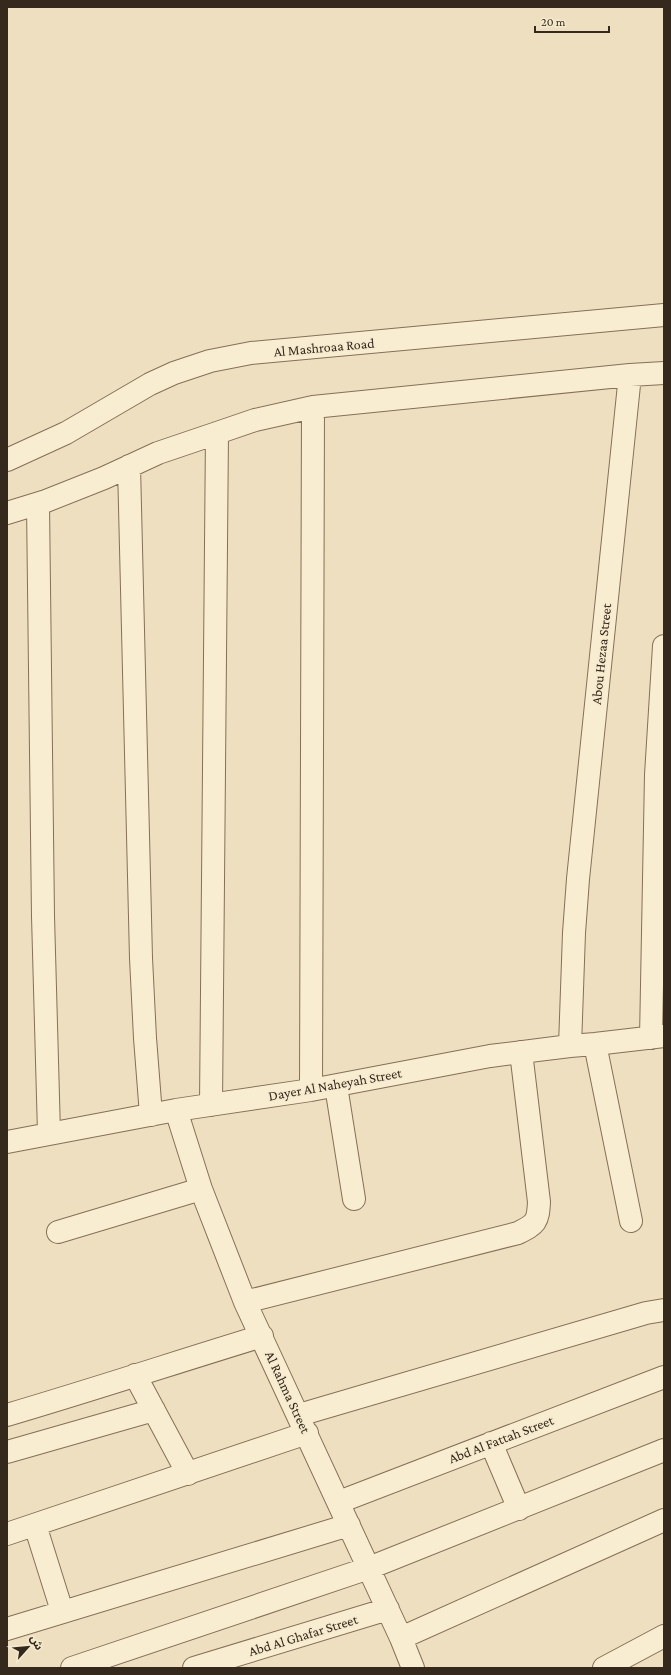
<svg xmlns="http://www.w3.org/2000/svg" width="671" height="1675" font-family="'Crimson Pro','Noto Sans Arabic',serif">
	<style>
		.lines { fill: none; stroke-linecap: round; stroke-linejoin: round }
		.minor-casing { stroke: #857057; stroke-width: 24 }
		.minor { stroke: #f8edd1; stroke-width: 22 }
		.labels { text-anchor: middle; dominant-baseline: central; stroke-width: 3; stroke-linejoin: round; paint-order: stroke }
		.street-label { font-size: 14px; fill: #35281c; stroke: #f5eace }
	</style>
	<rect width="100%" height="100%" fill="#eddfbf"/>
	<g class="lines">
		<defs>
			<path id="minor" d="M7 460 66 433 150 384 174 373 210 361 251 353 664 315
				M129 466 141 958 145 1038 151 1115
				M38 504 43 916 49 1133
				M7 513 46 501 104 478 158 453 217 433 255 420 313 407 630 375 664 373
				M651 1038 656 775 664 646
				M595 1044 631 1221
				M570 1046 574 933 578 879 630 375
				M336 1086 354 1199
				M311 1090 313 407
				M211 1105 217 433
				M176 1110 201 1189 245 1302 401 1638 413 1668
				M7 1142 176 1110 311 1090 490 1056 570 1046 595 1044 664 1036
				M58 1232 201 1189
				M245 1302 518 1233C536 1224 538 1222 539 1202L521 1052
				M135 1375 188 1474
				M7 1415C92 1390 177 1362 262 1336
				M299 1415 646 1313 664 1310
				M491 1443 519 1509
				M7 1452 154 1410
				M339 1502 664 1377
				M35 1525 62 1611
				M7 1534 307 1433
				M7 1629 349 1525
				M401 1638 664 1520
				M72 1668 369 1568 664 1450
				M194 1668 388 1609
				M604 1668 664 1636"/>
		</defs>
		<use href="#minor" class="minor-casing"/>
		<use href="#minor" class="minor"/>
	</g>
	<g class="labels">
		<g class="street-label">
			<text transform="translate(324 347) rotate(-5)">Al Mashroaa Road</text>
			<text transform="translate(601 654) rotate(-84)">Abou Hezaa Street</text>
			<text transform="translate(335 1084) rotate(-10)">Dayer Al Naheyah Street</text>
			<text transform="translate(288 1392) rotate(65)">Al Rahma Street</text>
			<text transform="translate(501 1439) rotate(-21)">Abd Al Fattah Street</text>
			<text transform="translate(303 1635) rotate(-17)">Abd Al Ghafar Street</text>
		</g>
	</g>
	<rect width="671" height="1675" fill="none" stroke="#35281c" stroke-width="16"/>
	<g transform="translate(28 1647) rotate(63)" stroke="#f5eace" stroke-width="3" paint-order="stroke">
	<path d="M0-3L7 15L0 10L-7 15Z" fill="#35281c"/>
	<text y="-6" font-size="11" font-weight="bold" text-anchor="middle" fill="#35281c">ش</text>
	</g>
	<path d="M535 26v6h74v-6" fill="none" stroke="#35281c" stroke-width="2"/>
	<text x="541" y="26" font-size="12" fill="#35281c" stroke="#f5eace" stroke-width="3" paint-order="stroke">20 m</text>
</svg>
